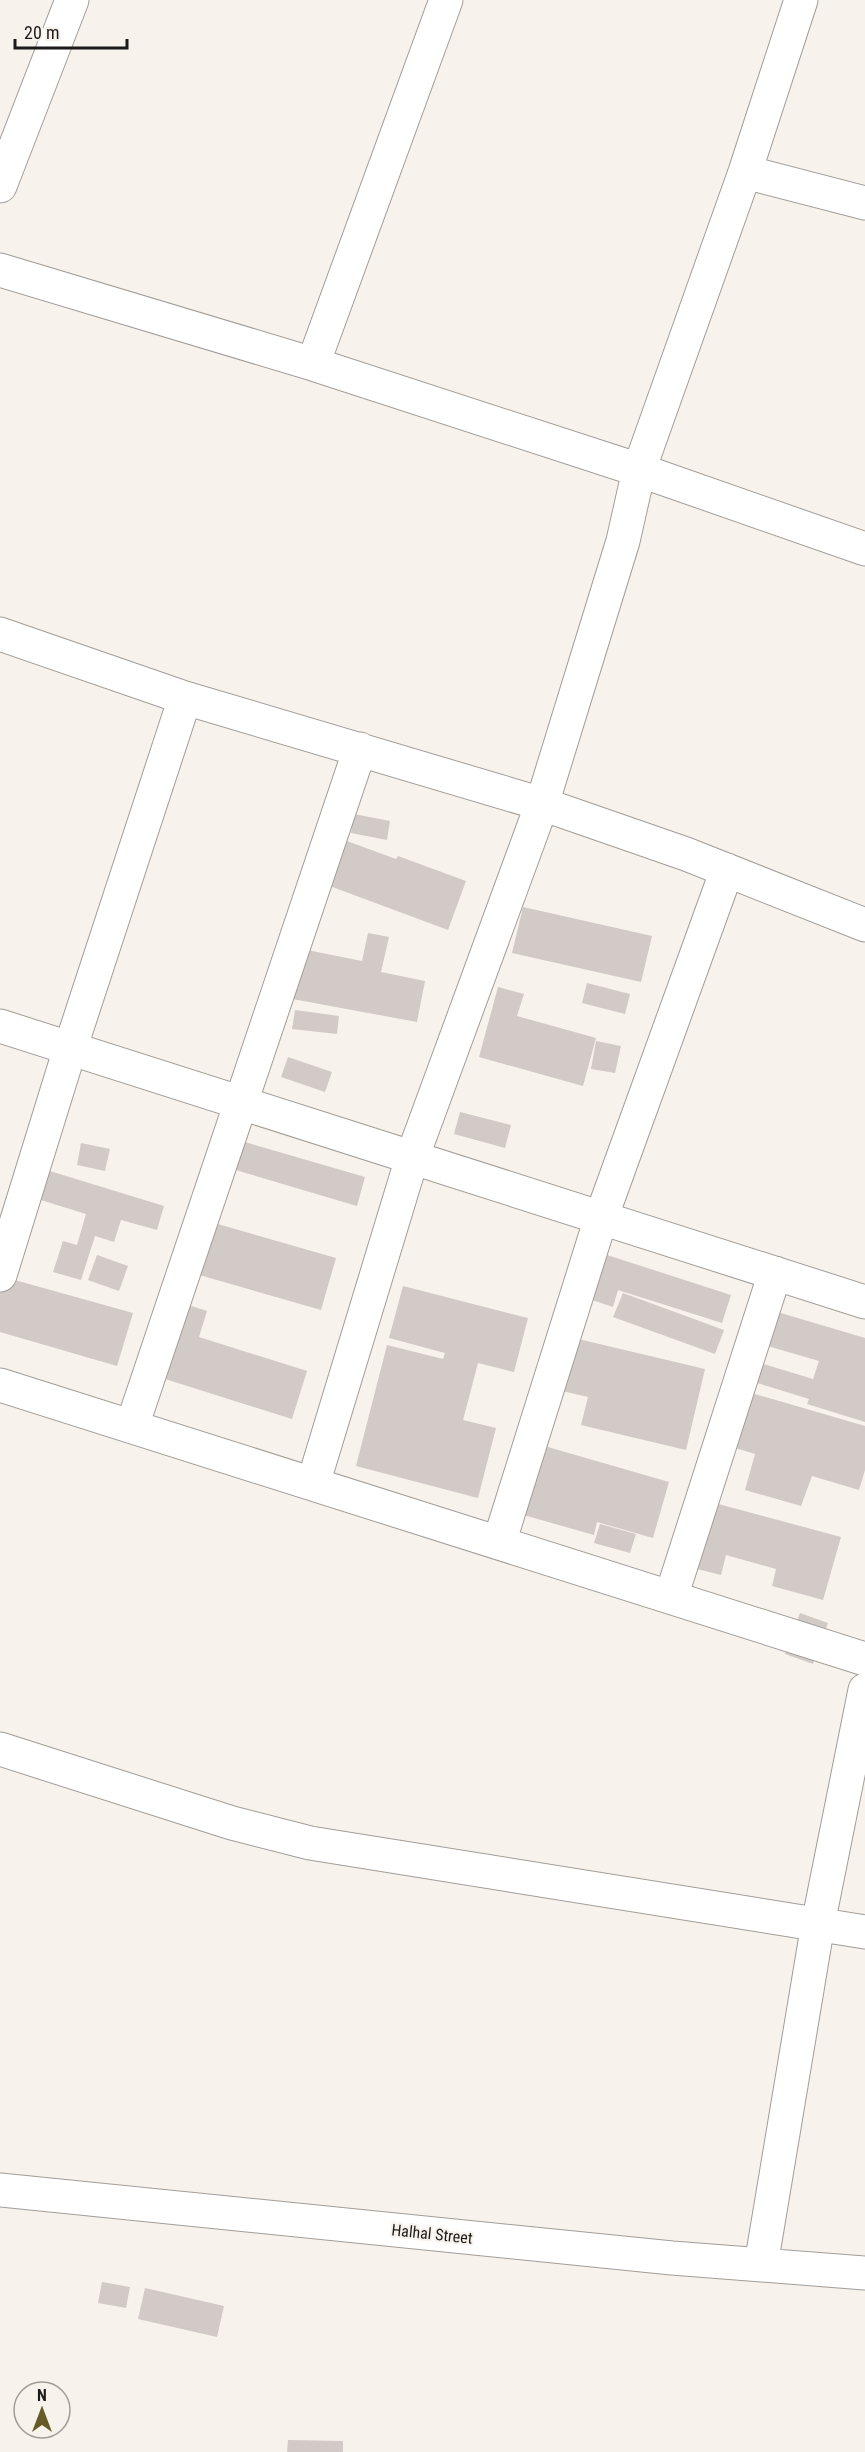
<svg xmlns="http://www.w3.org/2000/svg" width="865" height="2452" font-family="'Roboto Condensed',sans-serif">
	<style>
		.building { fill: #d1cac6 }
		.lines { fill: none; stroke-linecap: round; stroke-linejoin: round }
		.minor-casing { stroke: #a29d98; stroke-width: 35 }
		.minor { stroke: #fff; stroke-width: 33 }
		.labels { text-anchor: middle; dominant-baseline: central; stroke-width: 4.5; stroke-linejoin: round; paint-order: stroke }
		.street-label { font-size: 16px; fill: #1d1b19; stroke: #f7f2ec }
	</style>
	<rect width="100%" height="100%" fill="#f7f2ec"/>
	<path class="building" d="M354 814 390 821 387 840 351 833Z
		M336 837 396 859 398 856 466 881 448 930 319 882Z
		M523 907 652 936 641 982 512 953Z
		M368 933 389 937 381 972 425 981 417 1022 287 998 297 948 362 961Z
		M587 983 630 994 625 1014 582 1003Z
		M498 987 524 994 517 1016 596 1038 583 1086 479 1057Z
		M295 1010 339 1016 337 1034 292 1029Z
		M596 1041 621 1046 615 1073 591 1069Z
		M288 1057 332 1072 325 1092 281 1077Z
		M460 1112 511 1125 505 1148 454 1134Z
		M238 1140 365 1177 357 1206 229 1168Z
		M81 1143 110 1149 105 1171 77 1165Z
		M40 1168 164 1206 157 1230 121 1220 114 1242 95 1236 81 1280 53 1272 63 1241 77 1245 86 1214 31 1197Z
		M211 1222 336 1258 321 1310 196 1274Z
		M604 1254 731 1295 722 1323 618 1290 613 1307 589 1299Z
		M97 1255 128 1266 119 1291 88 1280Z
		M4 1277 133 1313 117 1366 0 1332V1290Z
		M403 1286 528 1318 514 1372 478 1363 463 1420 496 1428 478 1498 356 1466 387 1345 443 1359 445 1353 389 1338Z
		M623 1293 724 1330 715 1354 613 1317Z
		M185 1304 207 1311 199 1337 307 1371 292 1419 162 1378Z
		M774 1311 865 1338V1422L807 1404 809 1399 754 1382 760 1363 813 1379 819 1361 764 1345Z
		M574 1338 705 1369 686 1450 581 1425 588 1397 562 1391Z
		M748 1392 865 1426V1470L859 1490 812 1476 801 1506 745 1490 755 1454 732 1447Z
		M541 1445 669 1482 653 1538 597 1522 594 1535 520 1514Z
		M711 1502 841 1537 823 1600 772 1586 776 1569 726 1555 721 1575 693 1568Z
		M600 1524 636 1534 630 1553 594 1543Z
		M800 1613 828 1623 813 1664 785 1654Z
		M102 2282 130 2287 126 2308 98 2303Z
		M145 2288 224 2306 217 2337 138 2319Z
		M288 2440 343 2441V2452H287Z"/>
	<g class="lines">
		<defs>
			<path id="minor" d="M745 172 865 203
				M0 186 72 0
				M0 270 313 364 639 470 865 549
				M313 364 446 0
				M0 634 185 698 542 804 686 854 865 925
				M0 1026 865 1302
				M0 1275 70 1049 185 698
				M0 1385 865 1659
				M132 1426 360 749
				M313 1484 412 1158 542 804 623 541 639 470 745 172 801 0
				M499 1543 601 1218 727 870
				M671 1597 775 1273
				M0 1749 232 1823 310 1843 865 1932
				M0 2190 672 2258 865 2273
				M761 2265 818 1924 865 1690"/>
		</defs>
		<use href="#minor" class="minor-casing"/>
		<use href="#minor" class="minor"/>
	</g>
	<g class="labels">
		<g class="street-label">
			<text transform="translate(432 2234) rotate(6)">Halhal Street</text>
		</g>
	</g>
	<g transform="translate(42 2410)"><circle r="28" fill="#f7f2ec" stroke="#a09c98" stroke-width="1.5"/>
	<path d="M0-4.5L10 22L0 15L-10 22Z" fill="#665a27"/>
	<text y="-9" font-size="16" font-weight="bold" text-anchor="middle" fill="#1d1b19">N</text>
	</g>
	<path d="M15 39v9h112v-9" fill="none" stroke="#1d1b19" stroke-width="3"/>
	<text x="24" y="39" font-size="18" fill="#1d1b19" stroke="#f7f2ec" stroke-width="4.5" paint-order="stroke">20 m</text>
</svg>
